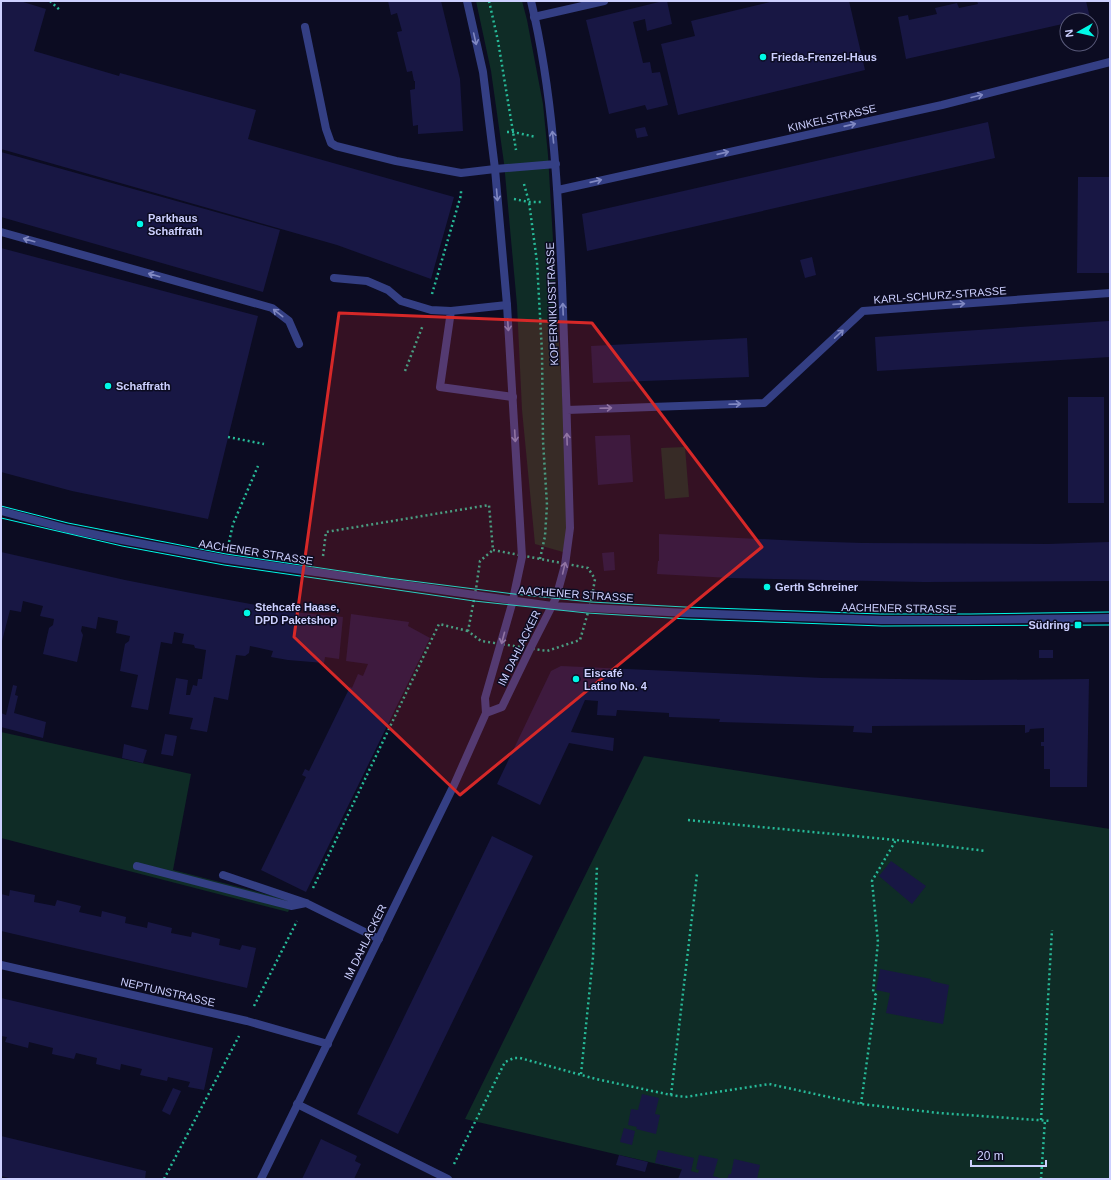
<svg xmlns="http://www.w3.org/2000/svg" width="1111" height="1180" font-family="Helvetica,sans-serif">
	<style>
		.green { fill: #0f2c26 }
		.building { fill: #181744 }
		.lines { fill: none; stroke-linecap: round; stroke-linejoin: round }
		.path { stroke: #27ba98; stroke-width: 2.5; stroke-dasharray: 2 3; stroke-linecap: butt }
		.service { stroke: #343f84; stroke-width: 8 }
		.minor { stroke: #343f84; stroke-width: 8 }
		.tram { stroke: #00f8e7; stroke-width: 1 }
		.oneway { stroke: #8088c2 }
		.marked { fill: #d62828; fill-opacity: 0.2; stroke: #d62828; stroke-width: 3; stroke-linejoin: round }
		.poi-dot { fill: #00f8e7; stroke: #0c0c22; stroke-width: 1.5 }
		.labels { text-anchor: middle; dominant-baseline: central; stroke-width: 3; stroke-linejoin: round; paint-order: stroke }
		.poi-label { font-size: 11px; font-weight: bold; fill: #cdd0ff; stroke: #0c0c22; text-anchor: start }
		.street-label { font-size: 11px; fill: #cdd0ff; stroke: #0c0c22 }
	</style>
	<rect width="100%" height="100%" fill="#0c0c22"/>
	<path class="green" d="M476 1H522L527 20 543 104 548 155 563 409 567 529 563 552 535 544 522 410 517 305 504 163 491 71Z
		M685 447 689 497 665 499 661 448Z
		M1 732 191 774 173 870 293 901 288 912 1 838Z
		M644 756 1110 829 1109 1179H722L465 1119Z"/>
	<path class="building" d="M1 1H20L46 9 34 51 119 76 120 73 256 110 248 139 454 197 431 279 337 245 1 149Z
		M388 1H441L460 79 463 131 418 134V125L413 126 410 90 415 89V81H414L412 71 407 72 397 32 402 31 397 13 391 15Z
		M663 1H667L672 24 647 31 645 19 633 22 643 63 650 62 652 73 660 72 668 105 647 110 645 105 609 114 586 20Z
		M774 1H849L865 70 678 115 661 44 695 36 691 21Z
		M977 1H1086L1090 18 1080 20H1067V23L906 59 898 17 908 15 909 20 937 14 935 8 957 3 959 8 978 4Z
		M988 122 995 158 587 251 582 214Z
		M645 127 648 136 637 138 635 129Z
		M1 152 280 230 263 292 1 217Z
		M1078 177H1110V273H1077Z
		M1 248 258 316 208 519 72 491 1 472Z
		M812 257 816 275 805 278 800 260Z
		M1109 321 1110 357 877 371 875 337Z
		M747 338 749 377 593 383 591 346Z
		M1068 397H1104V503H1068Z
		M630 435 633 482 598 485 595 436Z
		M659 534 801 541 862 543 1048 544 1109 542 1110 581 924 582 730 578 657 574 658 561H659Z
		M1 552 125 580 191 593 293 612 343 617 339 659 325 657 324 663 288 660 271 657 273 651 250 646 249 653 245 656 236 655 228 700 214 697 207 732 190 729 193 718 169 714 176 678 188 680 186 695H190L193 685 197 686 198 679H202L206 650 195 648 194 645 182 643 184 634 174 632 172 644 161 642 148 710 131 707 138 675 120 671 125 644 129 641 130 636 116 633 118 621 98 617 96 629 82 626 81 631 83 635 77 662 43 654 49 628 53 625 54 619 40 616 43 606 23 601 21 612 10 610 1 645Z
		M614 552 615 570 604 571 602 553Z
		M351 614 409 622 408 626 430 638 306 892 261 870 306 777 302 775 305 769 309 771 350 687 352 688 358 674 363 676 368 664 346 661Z
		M1039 650H1053V658H1039Z
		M561 666 822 678 974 680 1089 679 1087 787H1050V769H1044V746H1041V742H1044V728L1030 729 1029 732 1025 733V725L872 726V733L853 732 854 726 719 722 720 719 669 717V713L617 710 616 716 597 715 598 701 585 700 571 732 614 738 613 751 569 743 540 805 497 784 551 671Z
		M13 685 17 686 15 695 18 696 14 713 46 722 43 738 1 727V713L6 715Z
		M165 734 177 736 173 756 161 754Z
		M124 744 147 750 143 763 122 758Z
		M492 836 533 856 398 1134 357 1114Z
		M891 861 926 886 912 904 879 876Z
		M10 890 35 895 34 902 55 906 57 900 81 906 79 912 101 917 102 911 126 917 125 923 147 928 148 922 172 928 171 933 191 937 192 932 220 939 219 945 240 950 242 945 256 948 247 988 1 931V894L9 896Z
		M880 969 931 979V981L949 985 943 1024 886 1013 890 993 876 990Z
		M1 998 213 1048 204 1090 188 1087 190 1082 168 1077 167 1081 140 1075 142 1069 121 1064 120 1070 96 1064 97 1058 76 1053 74 1059 52 1054 53 1048 29 1042 28 1048 5 1042 7 1037 1 1036Z
		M173 1088 181 1091 170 1115 162 1111Z
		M642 1094 659 1098 655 1114 660 1115 656 1134 636 1129 637 1127 628 1125 631 1109 638 1110Z
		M624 1128 635 1131 632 1145 620 1142Z
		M1 1136 146 1171 145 1179H13L1 1176Z
		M321 1139 357 1156 355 1161 361 1164 354 1179 348 1178 347 1179H302Z
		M658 1150 694 1158 691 1171 698 1173 699 1170 696 1169 699 1155 718 1159 713 1176 723 1179H678L682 1169 655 1163Z
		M619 1155 648 1162 645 1172 616 1165Z
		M734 1159 760 1165 757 1179H727L729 1174H731Z"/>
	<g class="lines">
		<path class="path" d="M50 1 61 11
			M489 1 498 41 516 150
			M507 132H513L536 137
			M524 184 529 202 537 262 542 352 543 441 547 505 545 536 540 559
			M514 199 529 202H542
			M432 294 461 195V189
			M405 371 423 325
			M228 437 264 444
			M229 542 233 524 258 466
			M493 550 588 568 595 579 591 602 580 640 547 651 481 641 468 631 476 589 480 561Z
			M323 556 326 532 489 505 493 550
			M688 820 896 840 986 851
			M313 888 439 624 468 631
			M254 1006 297 921
			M581 1074 593 957 597 866
			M671 1095 697 874
			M861 1104 876 995 873 992 878 942 872 881 896 840
			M1041 1120 1052 930
			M454 1164 505 1062 514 1058H520L596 1079 671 1095 685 1097 769 1084 861 1104 939 1113 1051 1121
			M164 1179 239 1036
			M1041 1179 1045 1120"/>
		<path class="service" d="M534 17 604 1
			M305 27 326 129 331 143 336 146 396 161 461 173 495 169
			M1 232 272 308 289 321 299 344
			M334 278 367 281 388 290 401 301 431 310 451 311 507 305
			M451 311 440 387 513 397
			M137 866 291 906 306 903
			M223 875 306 903 379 939
			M297 1104 448 1179"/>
		<path class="minor" d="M495 169 556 164
			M558 190 942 105 1110 62
			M567 410 764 403 863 311 1110 293
			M1 511 68 529 122 540 225 559 552 606 687 613 881 620H967L1110 618
			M486 713 502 707 530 649 556 598 565 565 570 528C568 446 565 365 562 283 558 189 553 93 531 1
			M1 965 247 1021 328 1044
			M261 1179 454 785 486 713 485 698 512 604 522 557 507 305 495 169 483 72 467 1"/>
		<path class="tram" d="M1 506 68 523 226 554 388 578 514 594 591 602 685 607 881 614H970L1110 612
			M1 518 122 546 224 565 474 601 587 613 687 619 882 626 1110 625"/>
	</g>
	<defs><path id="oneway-shaft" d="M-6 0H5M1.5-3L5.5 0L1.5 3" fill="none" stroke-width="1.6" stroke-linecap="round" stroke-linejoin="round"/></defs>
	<g class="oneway">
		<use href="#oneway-shaft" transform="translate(475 39) rotate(77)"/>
		<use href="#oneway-shaft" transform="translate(977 96) rotate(-14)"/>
		<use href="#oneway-shaft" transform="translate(850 125) rotate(-13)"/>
		<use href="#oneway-shaft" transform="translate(553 137) rotate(-96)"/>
		<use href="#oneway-shaft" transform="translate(723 153) rotate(-13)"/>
		<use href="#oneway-shaft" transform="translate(596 181) rotate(-13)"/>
		<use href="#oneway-shaft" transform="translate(497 195) rotate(85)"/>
		<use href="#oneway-shaft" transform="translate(29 240) rotate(-164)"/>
		<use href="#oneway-shaft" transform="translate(154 275) rotate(-164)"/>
		<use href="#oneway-shaft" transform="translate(959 304) rotate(-4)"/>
		<use href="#oneway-shaft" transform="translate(563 309) rotate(-92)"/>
		<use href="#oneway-shaft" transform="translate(278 313) rotate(-142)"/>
		<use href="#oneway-shaft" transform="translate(508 325) rotate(86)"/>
		<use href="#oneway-shaft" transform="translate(839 334) rotate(-43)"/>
		<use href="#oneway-shaft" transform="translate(735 404) rotate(-2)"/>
		<use href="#oneway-shaft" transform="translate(606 408) rotate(-2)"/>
		<use href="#oneway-shaft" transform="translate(515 436) rotate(87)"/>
		<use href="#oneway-shaft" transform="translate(567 439) rotate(-92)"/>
		<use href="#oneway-shaft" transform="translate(564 568) rotate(-77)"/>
		<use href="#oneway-shaft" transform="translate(503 638) rotate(105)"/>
	</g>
	<path class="marked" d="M339 313 592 323 762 547 460 795 294 637Z"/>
	<g class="poi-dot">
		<circle cx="763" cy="57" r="4"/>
		<circle cx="140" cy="224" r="4"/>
		<circle cx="108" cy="386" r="4"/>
		<circle cx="767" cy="587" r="4"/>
		<circle cx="247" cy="613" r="4"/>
		<rect x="1074" y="621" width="8" height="8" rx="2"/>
		<circle cx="576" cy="679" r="4"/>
	</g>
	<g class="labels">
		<g class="poi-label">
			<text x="771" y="57">Frieda-Frenzel-Haus</text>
			<text x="148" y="218">Parkhaus<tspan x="148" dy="13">Schaffrath</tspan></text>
			<text x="116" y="386">Schaffrath</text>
			<text x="775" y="587">Gerth Schreiner</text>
			<text x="255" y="607">Stehcafe Haase,<tspan x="255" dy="13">DPD Paketshop</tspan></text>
			<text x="1070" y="625" text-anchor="end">Südring</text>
			<text x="584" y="673">Eiscafé<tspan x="584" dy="13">Latino No. 4</tspan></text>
		</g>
		<g class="street-label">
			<text transform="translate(832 118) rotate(-13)">KINKELSTRASSE</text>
			<text transform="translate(940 295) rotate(-4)">KARL-SCHURZ-STRASSE</text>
			<text transform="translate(552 304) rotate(-92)">KOPERNIKUSSTRASSE</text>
			<text transform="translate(256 552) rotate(9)">AACHENER STRASSE</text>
			<text transform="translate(576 594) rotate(4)">AACHENER STRASSE</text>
			<text transform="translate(899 608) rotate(1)">AACHENER STRASSE</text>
			<text transform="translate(519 648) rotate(-64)">IM DAHLACKER</text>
			<text transform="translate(365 942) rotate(-64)">IM DAHLACKER</text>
			<text transform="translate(168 992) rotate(13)">NEPTUNSTRASSE</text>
		</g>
	</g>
	<rect width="1111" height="1180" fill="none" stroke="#cdd0ff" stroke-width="4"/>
	<g transform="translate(1079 32) rotate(262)"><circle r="19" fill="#0c0c22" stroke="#595a7a"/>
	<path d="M0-3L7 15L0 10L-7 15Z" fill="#00f8e7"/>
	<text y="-6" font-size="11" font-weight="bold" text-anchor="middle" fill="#cdd0ff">N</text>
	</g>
	<path d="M971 1160v6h75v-6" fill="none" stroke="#cdd0ff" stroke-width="2"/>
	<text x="977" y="1160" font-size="12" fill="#cdd0ff" stroke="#0c0c22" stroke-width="3" paint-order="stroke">20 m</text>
</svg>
